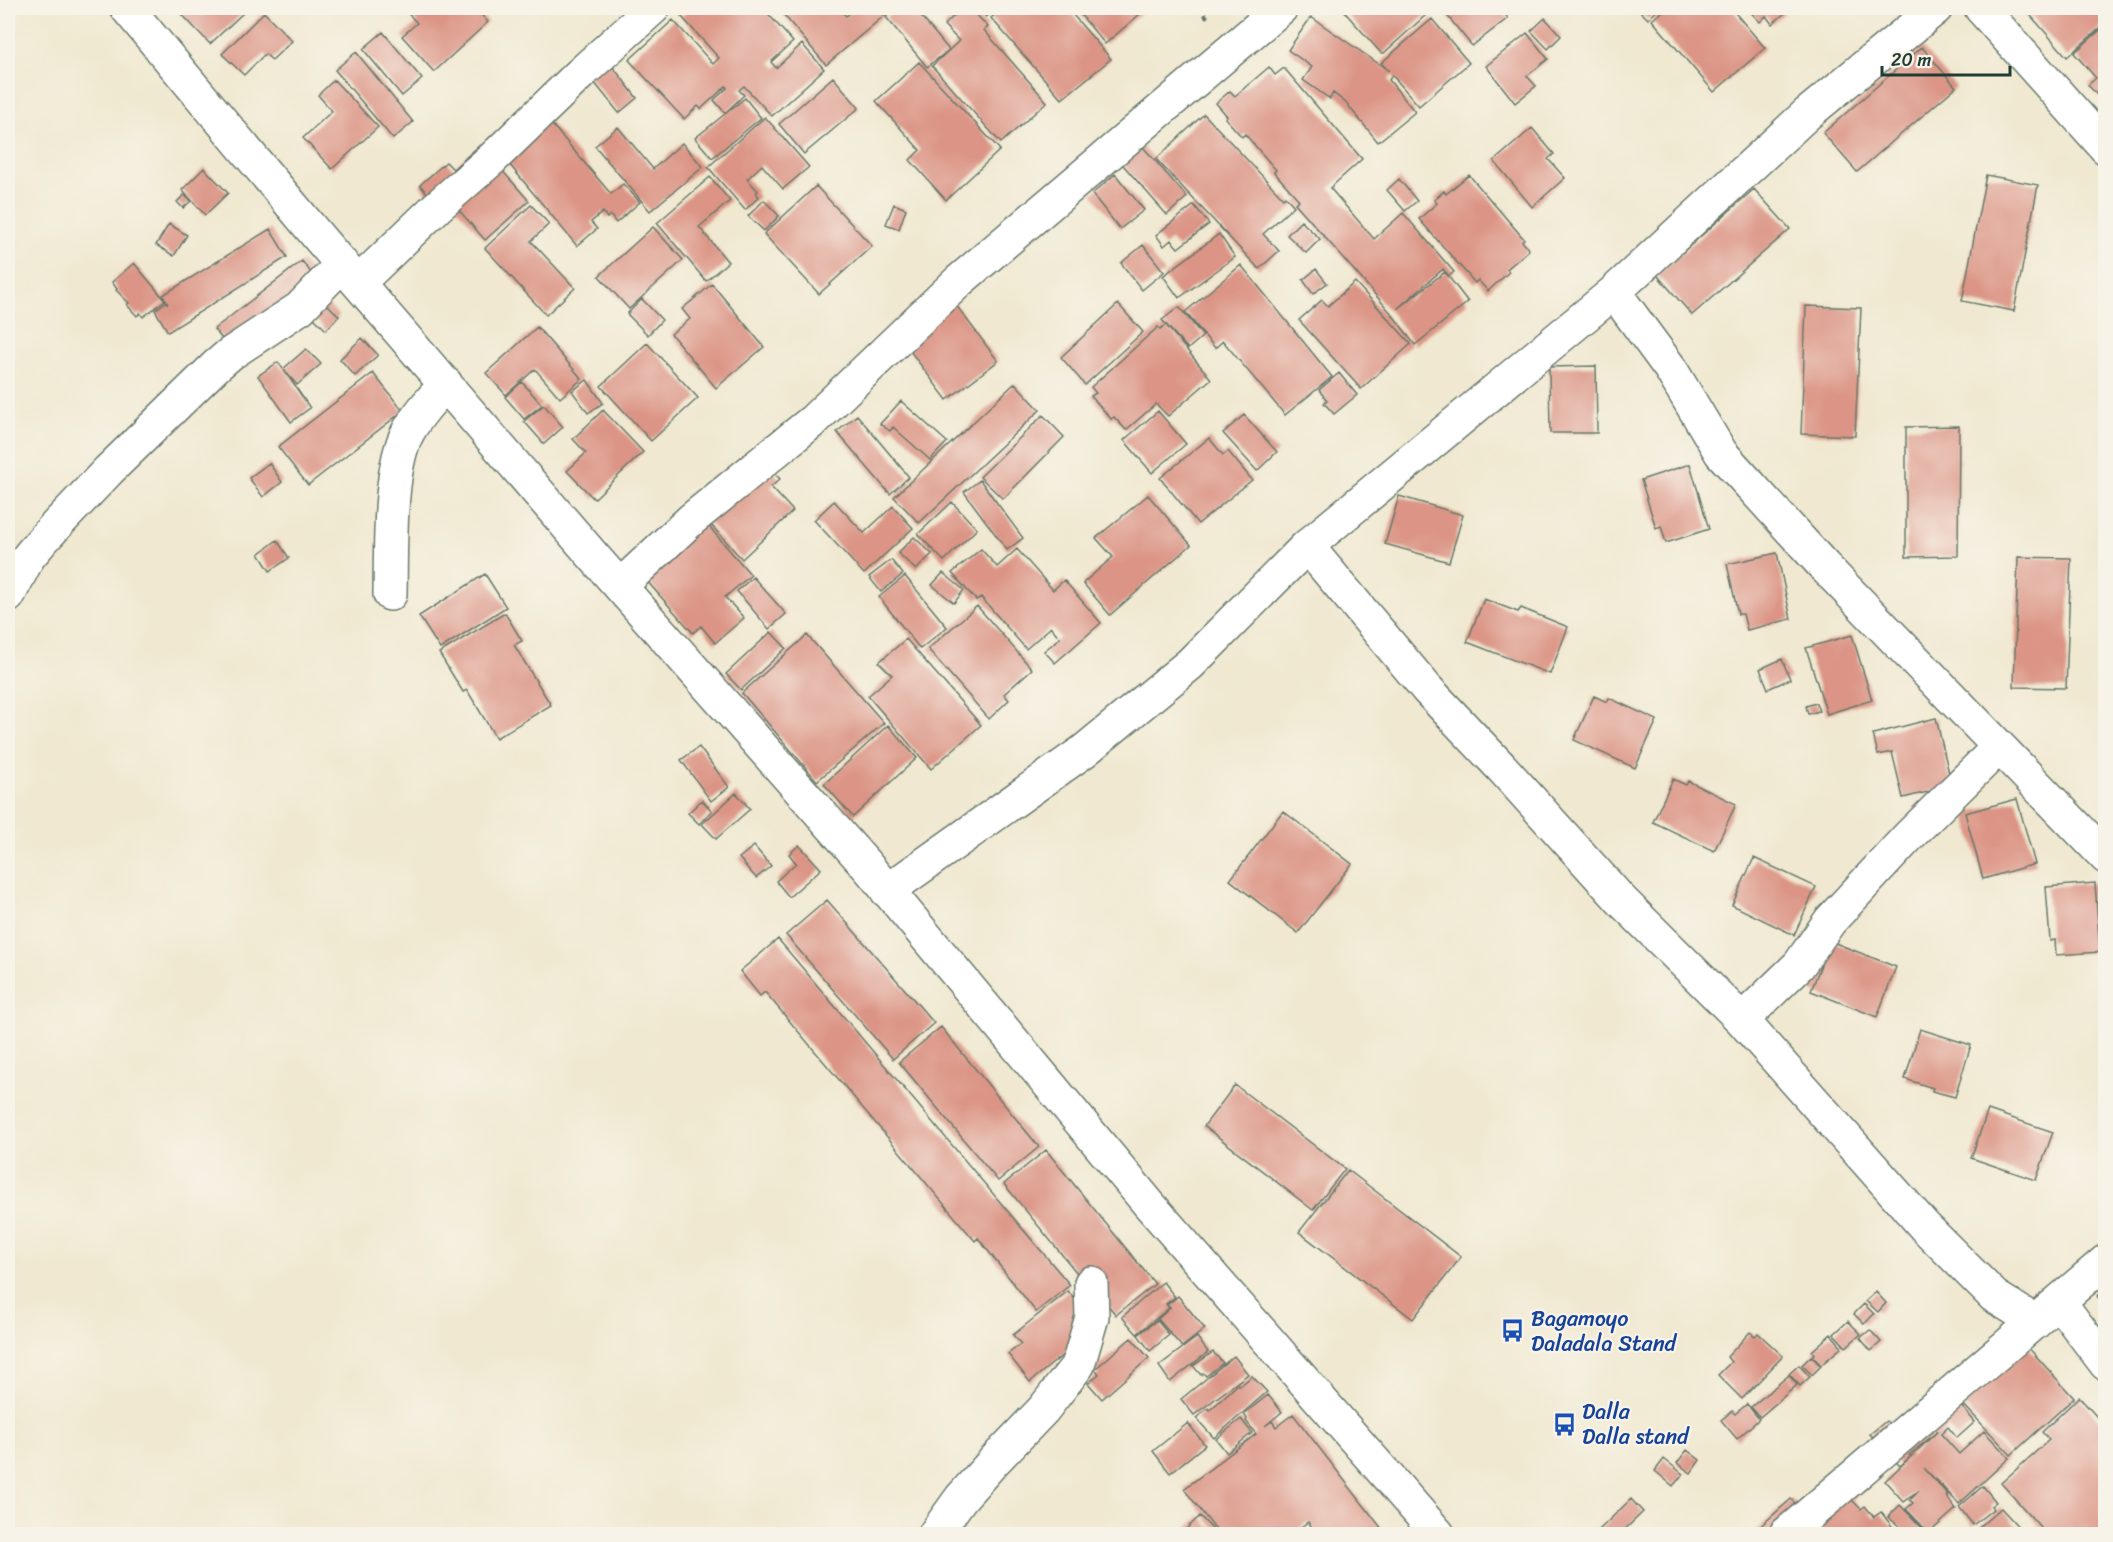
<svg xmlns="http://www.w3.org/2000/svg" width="2113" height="1542" font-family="Sriracha,sans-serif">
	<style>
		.building { fill: #db9485 }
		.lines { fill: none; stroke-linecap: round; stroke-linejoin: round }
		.minor-casing { stroke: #68796b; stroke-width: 36 }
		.path { stroke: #68796b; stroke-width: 4; stroke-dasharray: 4.5 4.5; stroke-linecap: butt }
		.minor { stroke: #fff; stroke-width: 33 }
		.labels { text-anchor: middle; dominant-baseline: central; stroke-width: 4.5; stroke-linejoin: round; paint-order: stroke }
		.transit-label { font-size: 22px; fill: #164399; stroke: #f7f3e8; text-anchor: start }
	</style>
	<rect width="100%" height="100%" fill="#f7f3e8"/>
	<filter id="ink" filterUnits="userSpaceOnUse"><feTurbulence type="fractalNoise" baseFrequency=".0167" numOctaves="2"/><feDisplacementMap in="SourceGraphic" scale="12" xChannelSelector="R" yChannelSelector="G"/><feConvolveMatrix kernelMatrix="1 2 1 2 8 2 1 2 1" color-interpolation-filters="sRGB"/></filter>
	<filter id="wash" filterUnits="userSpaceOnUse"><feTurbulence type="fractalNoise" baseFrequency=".008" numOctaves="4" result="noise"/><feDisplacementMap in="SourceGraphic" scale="24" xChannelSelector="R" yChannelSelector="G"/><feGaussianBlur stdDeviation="1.35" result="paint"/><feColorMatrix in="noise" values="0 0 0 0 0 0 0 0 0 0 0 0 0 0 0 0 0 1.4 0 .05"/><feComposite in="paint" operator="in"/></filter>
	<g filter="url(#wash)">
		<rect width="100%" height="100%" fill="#f0e8d0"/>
		<g id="blocks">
			<path class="building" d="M176 8H239L244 12 210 44Z
				M405 8H475L488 22 434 72 402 36 417 23 404 9Z
				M691 8H763L793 42 771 62 776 68 802 44 824 69 772 116 744 86 739 90 744 95 725 113 714 100 727 88 726 86 701 109 698 106 684 119 629 60 673 20 713 64 719 58 681 16Z
				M778 8H839L846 16 856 8H880L886 14 826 65Z
				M897 8H914L949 50 927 67 886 17Z
				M943 8H959L952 16Z
				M963 8H970L988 27 984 30 1047 102 1001 143 932 66 959 41 944 25Z
				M978 8H998L986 17Z
				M1002 8H1067L1111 59 1062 99 991 18Z
				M1075 8H1147L1105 44Z
				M1341 8H1426L1423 10 1427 14 1384 53H1381Z
				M1441 8H1500L1508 18 1472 46Z
				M1637 8H1660L1648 19Z
				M1667 8H1731L1765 48 1714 92 1652 20Z
				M1747 8H1780L1785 13 1772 24 1766 16 1760 22Z
				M2024 8H2106V23L2067 57Z
				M264 12 292 41 272 60 265 54 244 75 222 54Z
				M1311 17 1389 71 1381 63 1432 19 1469 63 1419 106 1392 75 1389 80 1415 112 1378 142 1346 103 1333 93 1330 99 1303 80 1312 67 1288 50Z
				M1545 18 1561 36 1548 49 1531 31Z
				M2106 25V94L2100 98 2088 85 2096 78 2074 53Z
				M383 32 422 79 402 96 363 49Z
				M1527 33 1548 59 1527 76 1536 86 1515 103 1486 66Z
				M596 45 637 98 619 113 577 61Z
				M1922 47 1956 87 1857 172 1823 133Z
				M356 52 413 122 393 139 335 70Z
				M919 62 1000 150 946 200 910 160 920 150 876 101Z
				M1269 67 1275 75 1284 68 1362 159 1330 188 1374 239 1403 213 1454 272 1449 276 1443 269 1397 309 1445 272 1468 302 1415 345 1392 314 1295 203 1299 200 1274 172 1276 170 1245 134 1242 137 1225 118 1227 116 1216 103 1230 91 1235 96Z
				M833 77 859 108 804 154 779 124Z
				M334 80 378 127 332 169 303 138 332 111 318 95Z
				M745 98 761 118 712 158 695 138Z
				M537 107 611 194 623 184 640 202 616 223 610 215 607 218 603 212 591 222 597 229 577 246 500 153Z
				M1204 114 1283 198 1285 196 1294 206 1263 234 1279 251 1259 269 1156 159Z
				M765 117 809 167 783 189 762 165 747 179 758 191 756 193 759 197 745 210 708 167Z
				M618 127 653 169 682 143 703 167 650 211 595 146Z
				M1532 128 1554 154 1548 159 1565 178 1532 207 1494 161Z
				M1136 139 1187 197 1167 215 1116 157Z
				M480 145 529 201 485 240 443 192 434 201 420 185 446 162 453 169Z
				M204 168 228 193 205 215 182 190Z
				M1115 174 1144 210 1120 229 1092 194Z
				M1469 175 1524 239 1522 241 1529 250 1507 269 1509 272 1488 291 1478 280 1475 283 1419 219 1437 203 1434 200 1444 191 1446 194Z
				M1986 175 2038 185 2014 311 1962 301Z
				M710 177 730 201 699 227 728 262 706 281 657 223Z
				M1399 179 1417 201 1405 211 1387 190Z
				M816 186 872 246 819 294 764 234Z
				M1754 189 1790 229 1692 315 1657 275Z
				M184 195 191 201 183 208 177 202Z
				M764 200 779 216 764 231 748 216Z
				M894 204 906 209 899 229 886 224Z
				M531 205 549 224 531 241 575 288 546 315 485 248Z
				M1194 205 1209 224 1178 248 1171 240 1164 246 1156 235Z
				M1301 221 1320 239 1306 253 1287 235Z
				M169 224 187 235 174 256 156 245Z
				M653 227 683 260 629 309 599 276Z
				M270 229 287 257 168 332 155 310 166 302 168 304 163 295Z
				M1219 234 1235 257 1179 298 1163 276Z
				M1143 245 1164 272 1142 290 1121 263Z
				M302 261 323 288 235 355 214 329Z
				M134 263 165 300 143 317 140 313 137 316 127 305 129 303 116 290 117 289 112 282Z
				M1241 265 1332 377 1285 415 1223 341 1215 348 1185 312Z
				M1316 269 1327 283 1313 294 1303 280Z
				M1355 282 1411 344 1361 389 1299 320 1322 300 1328 306Z
				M712 284 764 347 716 388 671 334 690 319 682 309Z
				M950 297 998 361 947 400 898 335Z
				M321 298 339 316 326 330 307 311Z
				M642 299 662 320 648 335 627 314Z
				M1118 304 1143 332 1085 385 1061 357Z
				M1806 306 1861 308 1855 436 1801 434Z
				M1179 307 1203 336 1188 349 1162 320Z
				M1166 325 1211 379 1168 416 1156 404 1126 430 1114 417 1111 419 1091 396 1096 393 1091 387 1158 327 1160 329Z
				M537 327 582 379 560 398 535 369 506 395 486 373Z
				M362 338 378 355 355 376 340 359Z
				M647 343 698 398 651 441 601 386Z
				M306 349 321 364 297 385 284 370 310 408 291 422 258 376 278 362 283 369Z
				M1596 366 1597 433H1550L1549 367Z
				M373 373 403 411 308 485 278 447Z
				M1339 373 1357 395 1334 414 1324 403 1327 400 1319 390Z
				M587 380 603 403 588 413 572 391Z
				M522 382 542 405 524 419 505 397Z
				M1015 383 1040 410 919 523 894 497Z
				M901 401 947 442 930 460 893 427 890 431 880 424Z
				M544 405 563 427 544 444 524 421Z
				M603 410 643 452 594 499 567 471 586 453 573 439Z
				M1158 411 1186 444 1152 473 1124 440Z
				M857 415 909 477 890 494 837 432Z
				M1043 415 1064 437 1003 499 980 477Z
				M1244 415 1277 452 1257 471 1223 433Z
				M1959 426 1958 556 1906 557V427Z
				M1209 438 1223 455 1228 451 1252 480 1198 524 1160 478Z
				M753 451 780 479 771 487 793 511 742 559 690 502Z
				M269 463 282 482 263 497 249 478Z
				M1690 464 1709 529 1666 543 1661 526 1656 528 1641 480Z
				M980 480 1023 538 1007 550 964 492Z
				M1148 495 1191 545 1110 615 1083 583 1113 557 1096 538Z
				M1399 496 1463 515 1449 562 1385 544Z
				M834 501 864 533 893 506 913 528 864 574 814 520Z
				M952 502 977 529 944 561 918 534Z
				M699 515 751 575 725 597 744 618 715 643 701 626 693 633 637 570Z
				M914 537 932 554 916 570 898 553Z
				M277 540 289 558 270 571 259 554Z
				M981 549 997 567 1017 549 1053 590 1064 580 1101 623 1055 663 1044 651 1060 638 1051 627 1026 649 981 597 976 600 952 573Z
				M1777 553 1791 619 1747 630 1743 614H1738L1727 564Z
				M2018 557 2071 558 2066 688 2014 687Z
				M891 560 903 574 881 592 869 577Z
				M943 573 964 590 954 603 932 585Z
				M485 574 506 607 440 649 419 616Z
				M905 576 947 627 920 649 879 597Z
				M753 577 786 614 769 629 737 591Z
				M1484 599 1518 612 1521 608 1568 627 1550 674 1467 642Z
				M977 606 1032 669 1004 694 1009 700 989 719 928 649Z
				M505 613 522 641 514 645 551 705 496 738 467 690 463 692 439 653Z
				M771 632 786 648 741 690 726 674Z
				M807 635 884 723 817 781 742 693Z
				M1852 635 1872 700 1827 714 1806 648Z
				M906 639 981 725 931 769 868 696 892 675 879 662Z
				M1782 659 1790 679 1768 689 1760 669Z
				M1594 696 1607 702 1609 698 1657 720 1635 768 1574 740Z
				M1816 703 1819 711 1808 714 1806 706Z
				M1936 718 1952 786 1903 798 1892 752 1878 755 1873 734Z
				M888 725 917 758 853 817 824 784Z
				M699 747 729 787 711 801 681 760Z
				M1673 779 1686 785 1688 781 1736 804 1714 851 1653 822Z
				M736 793 750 809 716 839 702 824Z
				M2017 799 2035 864 1983 879 1965 813Z
				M702 800 712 811 699 824 688 813Z
				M1283 811 1352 864 1298 933 1230 880Z
				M799 845 821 869 789 897 776 881 796 863 789 854Z
				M754 846 771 866 756 878 739 858Z
				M1754 858 1816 887 1794 935 1732 905Z
				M2095 883 2100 952 2056 955 2055 940 2050 941 2046 887Z
				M827 900 934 1023 893 1059 786 935Z
				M778 939 1070 1285 1036 1312 978 1238 975 1241 765 992 760 996 740 971Z
				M1830 941 1896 967 1877 1017 1811 991Z
				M941 1027 1039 1147 998 1181 899 1062Z
				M1920 1029 1971 1045 1955 1097 1932 1091 1933 1088 1905 1079Z
				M1235 1085 1345 1169 1313 1210 1204 1126Z
				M1988 1110 2053 1132 2036 1180 1971 1158Z
				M1046 1150 1155 1284 1116 1315 1089 1282 1086 1284 1004 1184Z
				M1348 1170 1461 1257 1413 1319 1299 1232Z
				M1163 1282 1175 1297 1166 1304 1169 1308 1137 1334 1122 1317Z
				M2106 1289V1308L2097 1296Z
				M1068 1291 1097 1327 1030 1382 1008 1354 1021 1344 1013 1335Z
				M1876 1292 1886 1303 1878 1312 1866 1301Z
				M1178 1296 1205 1329 1182 1347 1158 1319 1170 1308 1167 1305Z
				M1864 1304 1874 1314 1864 1324 1854 1314Z
				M1157 1320 1169 1335 1150 1351 1138 1335Z
				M1848 1321 1861 1334 1846 1347 1834 1334Z
				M2008 1325 2074 1398 2011 1455 1958 1399Z
				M1870 1330 1881 1342 1871 1351 1860 1338Z
				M1750 1332 1755 1336 1758 1333 1783 1356 1742 1399 1718 1375 1731 1362 1727 1357Z
				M1831 1334 1842 1347 1821 1365 1812 1356 1814 1354 1812 1351Z
				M1197 1337 1208 1352 1170 1382 1159 1366Z
				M1131 1338 1149 1358 1102 1399 1088 1383 1099 1374 1095 1369Z
				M1213 1352 1223 1363 1206 1376 1203 1373 1201 1375 1193 1366Z
				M1234 1356 1248 1374 1194 1415 1181 1399Z
				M1811 1356 1821 1366 1812 1375 1802 1365Z
				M1799 1365 1810 1377 1800 1386 1789 1374Z
				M1789 1375 1797 1385 1760 1417 1751 1407Z
				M1252 1376 1267 1392 1214 1438 1196 1418 1208 1408 1210 1410 1238 1384 1240 1386Z
				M1268 1395 1282 1412 1265 1426 1272 1421 1276 1427 1293 1414 1386 1534H1317L1308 1522 1291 1534H1219L1184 1489 1256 1434 1246 1421 1247 1419 1244 1414Z
				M2079 1397 2106 1427V1534H2034L2041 1528 2001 1483 2049 1440 2042 1432Z
				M1955 1399 1975 1422 1957 1438 1948 1427 1941 1434 1959 1454 1984 1431 2009 1458 1959 1504 1924 1468 1948 1495 1946 1496 1956 1509 1929 1533 1906 1509 1913 1503 1910 1500 1919 1491 1904 1502 1885 1481 1938 1431 1909 1455 1911 1456 1900 1466 1870 1434 1886 1421 1891 1427Z
				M1747 1404 1759 1419 1737 1439 1721 1420 1732 1411 1735 1414Z
				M1241 1419 1252 1433 1227 1453 1216 1439Z
				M1188 1423 1205 1445 1170 1473 1153 1451Z
				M1687 1450 1700 1460 1691 1473 1677 1463Z
				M1664 1459 1683 1474 1673 1486 1655 1471Z
				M1849 1461 1870 1485 1852 1500 1861 1509 1865 1506 1874 1517 1881 1512 1898 1534H1756L1754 1532 1791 1499 1799 1507Z
				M1983 1486 1996 1502 1991 1506 1993 1509 1973 1525 1959 1507Z
				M1631 1499 1643 1512 1620 1534H1614L1612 1532 1610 1534H1603L1599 1530Z
				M1900 1505 1923 1529 1917 1534H1909L1888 1517Z
				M2001 1508 2025 1534H1978L1975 1531Z
				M1200 1516 1214 1531 1210 1534H1187L1184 1531Z"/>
		</g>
	</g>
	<g filter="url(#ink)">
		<use href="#blocks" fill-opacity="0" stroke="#68796b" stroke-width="1.5"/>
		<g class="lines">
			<defs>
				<path id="minor" d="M127 8 320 239 594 557 868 867 1148 1203 1438 1534
					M1981 8 2106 148
					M358 283 437 207 493 158 580 74 653 8
					M1614 292 1670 368 1721 453 1824 566 2106 857
					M1307 546 1427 689 1501 767 1621 900 1742 1020 1925 1227 1994 1296 2036 1322
					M620 586 692 519 814 420 959 281 1281 8
					M390 594C391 551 388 468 408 432 418 414 432 399 446 384
					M8 596 29 556 47 535 109 470 216 366 230 354 300 308 342 264
					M887 891 1084 751 1190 664 1307 546 1614 292 1807 114 1936 8
					M1742 1020 1799 965 1830 921 1908 837 1999 747
					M2059 1302 2106 1364
					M935 1534 961 1498 994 1461 1043 1410 1078 1365 1092 1317 1091 1283
					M1786 1534 2106 1261"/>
			</defs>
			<use href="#minor" class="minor-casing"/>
			<path class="path" d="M1198 8 1208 18"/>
			<use href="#minor" class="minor"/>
		</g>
	</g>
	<defs>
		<symbol id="bus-bare" viewBox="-9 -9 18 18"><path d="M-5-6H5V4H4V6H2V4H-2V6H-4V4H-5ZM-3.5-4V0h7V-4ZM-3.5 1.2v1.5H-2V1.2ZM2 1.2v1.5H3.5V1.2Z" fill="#1a4fb4" stroke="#f7f3e8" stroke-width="2.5" paint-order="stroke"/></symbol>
	</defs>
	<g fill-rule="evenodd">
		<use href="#bus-bare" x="1496" y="1314" width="33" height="33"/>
		<use href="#bus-bare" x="1548" y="1408" width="33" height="33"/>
	</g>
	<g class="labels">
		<g class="transit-label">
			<text x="1531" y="1318">Bagamoyo<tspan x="1531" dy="25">Daladala Stand</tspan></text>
			<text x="1582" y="1411">Dalla<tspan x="1582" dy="25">Dalla stand</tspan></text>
		</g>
	</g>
	<rect width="2113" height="1542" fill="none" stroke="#f7f3e8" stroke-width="30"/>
	<path d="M1882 66v9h128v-9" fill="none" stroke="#1f3d34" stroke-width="3"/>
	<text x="1891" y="66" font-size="18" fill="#1f3d34" stroke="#f7f3e8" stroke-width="4.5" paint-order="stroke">20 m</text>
</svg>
